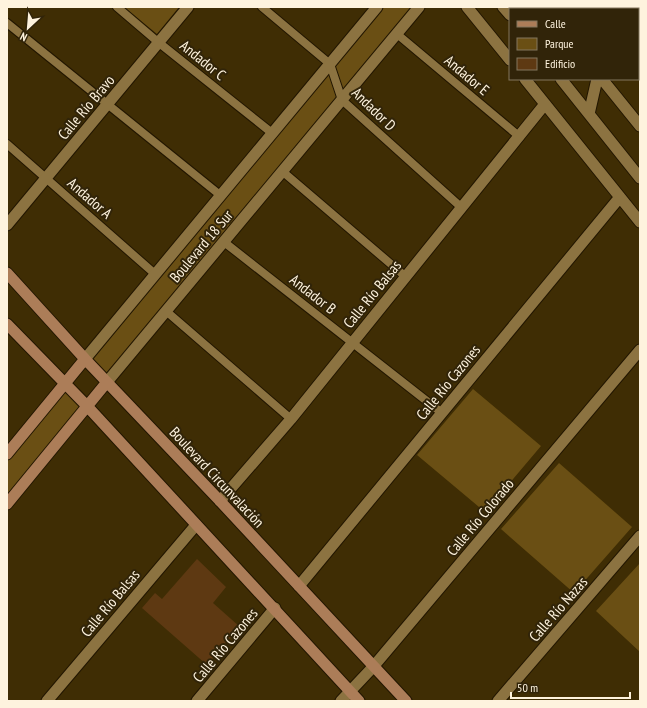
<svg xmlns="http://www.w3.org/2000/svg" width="647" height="708" font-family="'PT Sans Narrow',sans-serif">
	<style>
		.green { fill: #6a4f14 }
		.building { fill: #5e3912 }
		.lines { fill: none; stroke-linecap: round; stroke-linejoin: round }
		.service-casing { stroke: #221600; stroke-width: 10 }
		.minor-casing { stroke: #221600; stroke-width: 13 }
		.tertiary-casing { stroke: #221600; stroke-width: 13 }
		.secondary-casing { stroke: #221600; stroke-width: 13 }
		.service { stroke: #8c7341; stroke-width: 8 }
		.minor { stroke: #8c7341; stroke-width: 11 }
		.tertiary { stroke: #8c7341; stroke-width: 11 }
		.secondary { stroke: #ac7d58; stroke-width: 11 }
		.labels { text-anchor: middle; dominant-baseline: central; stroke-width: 4; stroke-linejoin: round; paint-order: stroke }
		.street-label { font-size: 15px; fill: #fef3de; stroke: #312409 }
	</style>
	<rect width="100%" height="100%" fill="#3f2d04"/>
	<path class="green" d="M124 7H179L157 34Z
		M377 7H419L110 380 86 355Z
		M60 387 83 411 7 505V452Z
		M473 389 541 446 485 512 417 455Z
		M559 463 632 527 574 593 501 529Z
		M640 563V652L596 611Z"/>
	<path class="building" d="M197 559 226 587 213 603 240 627 207 665 142 608 155 593 162 599Z"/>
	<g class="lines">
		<defs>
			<path id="service" d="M117 7 158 42 272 133
				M262 7 330 64 342 100 462 208
				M604 7 606 9
				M7 23 220 195
				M397 34 520 137
				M638 53 640 55
				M7 144 155 274
				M282 171 406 277
				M224 242 442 413
				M166 311 291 419"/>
			<path id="minor" d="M467 7 510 60
				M545 7 546 9
				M525 79 640 222
				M602 79 640 126
				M7 225 188 7
				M220 501 291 419 545 104
				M299 586 620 197
				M47 701 196 525
				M197 701 275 608
				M341 701 373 667 640 350
				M498 701 640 536"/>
			<path id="tertiary" d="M503 7 510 15
				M561 79 640 178
				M589 114 597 79
				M85 359 377 7
				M107 382 419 7"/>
			<path id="secondary" d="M7 273 85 359 220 501 406 701
				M7 324 87 406 359 701
				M7 454 85 359
				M7 504 107 382"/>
		</defs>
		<use href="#service" class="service-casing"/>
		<use href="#minor" class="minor-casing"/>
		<use href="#tertiary" class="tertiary-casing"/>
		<use href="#secondary" class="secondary-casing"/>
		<use href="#service" class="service"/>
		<use href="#minor" class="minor"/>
		<use href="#tertiary" class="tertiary"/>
		<use href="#secondary" class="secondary"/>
	</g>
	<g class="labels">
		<g class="street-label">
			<text transform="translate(203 60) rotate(39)">Andador C</text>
			<text transform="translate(467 75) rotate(40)">Andador E</text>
			<text transform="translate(86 107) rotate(-50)">Calle Río Bravo</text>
			<text transform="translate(374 109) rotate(44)">Andador D</text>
			<text transform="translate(90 198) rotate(41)">Andador A</text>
			<text transform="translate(201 246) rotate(-50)">Boulevard 18 Sur</text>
			<text transform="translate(313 294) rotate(38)">Andador B</text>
			<text transform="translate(372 294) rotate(-51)">Calle Río Balsas</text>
			<text transform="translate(448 382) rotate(-51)">Calle Río Cazones</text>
			<text transform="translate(217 477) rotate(47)">Boulevard Circunvalación</text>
			<text transform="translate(480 517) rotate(-50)">Calle Río Colorado</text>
			<text transform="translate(110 603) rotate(-50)">Calle Río Balsas</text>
			<text transform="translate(558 609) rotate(-49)">Calle Río Nazas</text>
			<text transform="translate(225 645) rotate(-50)">Calle Río Cazones</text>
		</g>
	</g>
	<rect width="647" height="708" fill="none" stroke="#fef3de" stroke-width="16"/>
	<rect x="509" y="8" width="130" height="72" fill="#312409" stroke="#83775e"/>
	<rect x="517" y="21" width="20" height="6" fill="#ac7d58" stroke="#83775e"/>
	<text x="545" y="28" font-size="12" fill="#fef3de">Calle</text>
	<rect x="517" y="38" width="20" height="12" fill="#6a4f14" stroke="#83775e"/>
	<text x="545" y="48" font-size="12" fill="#fef3de">Parque</text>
	<rect x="517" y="58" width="20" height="12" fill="#5e3912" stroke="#83775e"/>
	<text x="545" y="68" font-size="12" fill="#fef3de">Edificio</text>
	<g transform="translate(28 28) rotate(206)" stroke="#312409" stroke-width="3" paint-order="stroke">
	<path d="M0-3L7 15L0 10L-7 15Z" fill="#fef3de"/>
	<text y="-6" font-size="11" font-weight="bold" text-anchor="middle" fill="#fef3de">N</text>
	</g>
	<path d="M511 692v6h119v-6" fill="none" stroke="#fef3de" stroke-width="2"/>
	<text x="517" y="692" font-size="12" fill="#fef3de" stroke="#312409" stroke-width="3" paint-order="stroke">50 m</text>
</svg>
